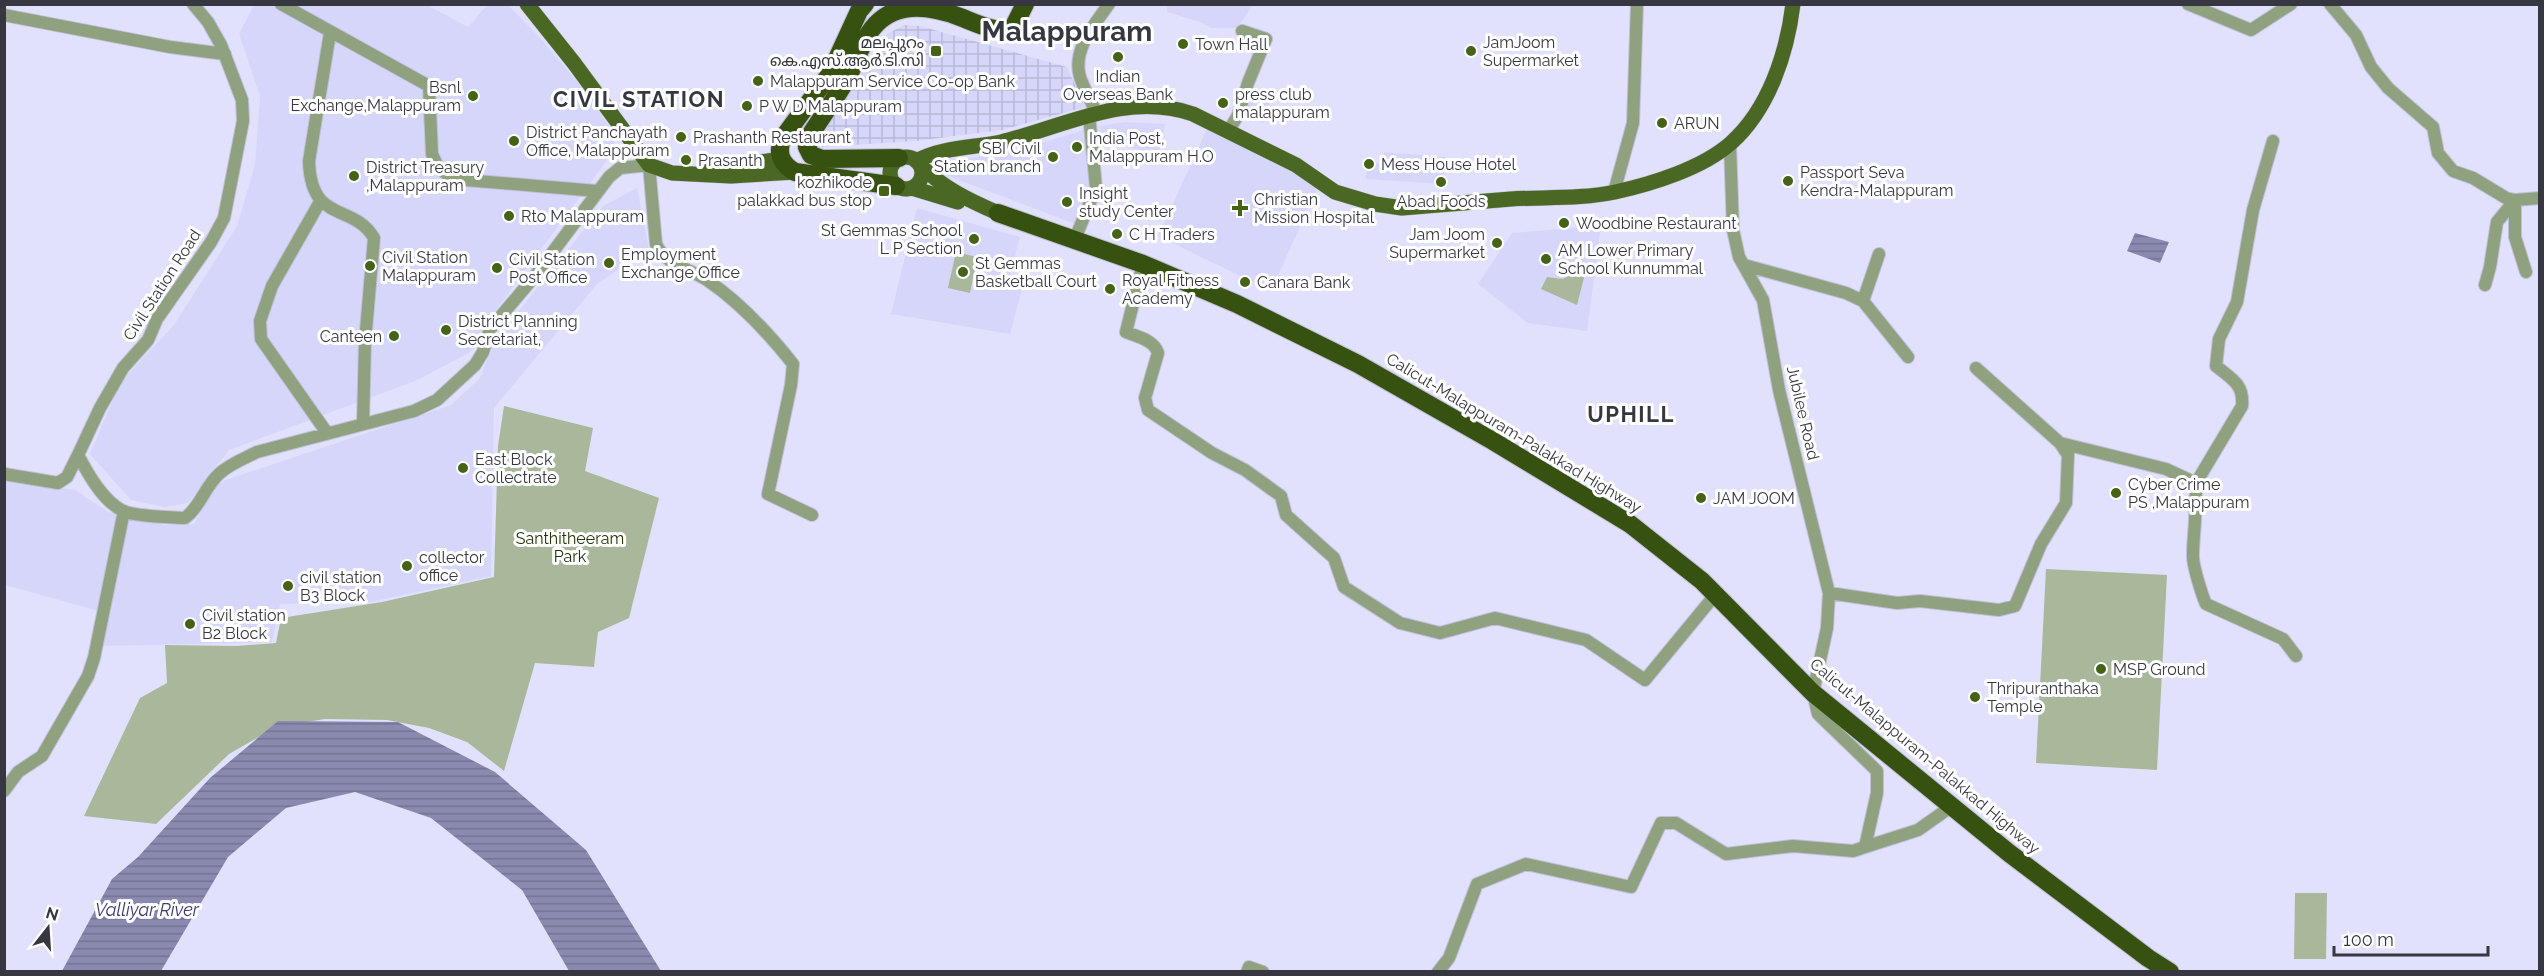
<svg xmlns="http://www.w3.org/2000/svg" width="2544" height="976" font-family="Raleway,'Noto Sans Malayalam',sans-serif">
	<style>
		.built { fill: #d6d6fa }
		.industrial { fill: url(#industrial-grid) }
		.green { fill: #a9b89b }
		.water { fill: url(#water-rules) }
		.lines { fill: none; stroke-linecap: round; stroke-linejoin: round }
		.minor-casing { stroke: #bfbfd8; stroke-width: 14 }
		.major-casing { stroke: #bfbfd8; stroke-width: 16 }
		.highway-casing { stroke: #bfbfd8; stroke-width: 20 }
		.minor { stroke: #8fa17e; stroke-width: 12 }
		.major { stroke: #4a6824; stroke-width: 15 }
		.highway { stroke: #375111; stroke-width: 18 }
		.poi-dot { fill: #446317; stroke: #fff; stroke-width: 2 }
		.labels { text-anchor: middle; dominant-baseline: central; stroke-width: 6; stroke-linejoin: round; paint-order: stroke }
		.poi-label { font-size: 16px; fill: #373742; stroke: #fff; text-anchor: start }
		.street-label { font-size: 16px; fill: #373742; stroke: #fff }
		.park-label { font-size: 16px; fill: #223407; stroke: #fff }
		.water-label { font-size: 18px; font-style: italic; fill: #3d396e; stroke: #fff }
		.district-label { font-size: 22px; font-weight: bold; letter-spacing: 1.5px; fill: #373742; stroke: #fff }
		.town-label { font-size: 28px; font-weight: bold; fill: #373742; stroke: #fff }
	</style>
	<defs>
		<pattern id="industrial-grid" width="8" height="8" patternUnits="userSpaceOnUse" patternTransform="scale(1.5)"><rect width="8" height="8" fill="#d6d6fa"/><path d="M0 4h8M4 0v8" fill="none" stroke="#b8b8d8"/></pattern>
		<pattern id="water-rules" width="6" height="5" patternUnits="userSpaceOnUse" patternTransform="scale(1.5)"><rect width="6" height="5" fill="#8a8ab1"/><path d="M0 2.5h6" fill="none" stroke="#727292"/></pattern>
	</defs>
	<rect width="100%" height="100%" fill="#e1e1fd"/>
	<path class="built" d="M254 5H427L468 27 487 5H508L542 40 590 97 616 138 608 159 499 306 469 353 415 381 229 450 188 503 164 507 131 500 90 454 120 383 174 325 237 226 255 165 260 96 239 34Z
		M1167 5H1251L1249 11 1237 28H1211L1200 22 1167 12Z
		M1249 92 1271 99 1264 123 1242 116Z
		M1125 122 1165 124 1159 155 1128 147 1101 146 1099 126Z
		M1086 129 1090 194 1078 225 943 174 940 169 939 161 1007 154Z
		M1207 129 1321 180 1271 291 1158 236Z
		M1384 152 1445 157 1443 184 1366 179 1367 163 1383 164Z
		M637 188 649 249 597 284 494 408 491 576 371 602 280 604 272 642 104 646 106 613 5 585 4 479 75 490 108 512 164 525 194 524 216 486 225 480 451 405 479 379 497 338 603 206Z
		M917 208 1020 237 1010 275 1024 282 1010 334 891 314Z
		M1601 226 1587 331 1528 323 1478 284 1512 233Z"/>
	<path class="industrial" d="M904 25 920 26 1067 67 1085 107 1002 130 916 141 822 147 818 138 821 129 887 34Z"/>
	<path class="green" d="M956 252 977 257 970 293 948 288Z
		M1587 266 1577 305 1541 289 1547 277 1563 279Z
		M504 406 593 428 585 471 659 498 629 618 598 632 594 667 535 663 504 771 467 742 429 728 387 720 325 719 276 727 229 754 156 824 84 816 140 698 167 683 165 645 236 646 276 643 281 618 382 602 494 577 498 446Z
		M2046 569 2167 575 2157 770 2036 763Z
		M2295 893H2327L2326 959H2294Z"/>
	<path class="water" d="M2135 233 2169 242 2160 263 2127 251Z
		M278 721 398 722 495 772 586 850 661 971H569L522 890 431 818 355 792 286 808 228 857 161 971H62L112 879 138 857 210 778Z"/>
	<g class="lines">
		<defs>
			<path id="minor" d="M193 4 208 22 221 45 242 100 243 121 224 218 211 242 157 319 148 340 123 368 100 408 78 455C88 474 103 501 123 511 137 517 169 517 185 518 200 507 205 486 220 473 230 464 245 458 257 452L414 411 437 400 475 365 483 352 490 329 534 277 609 177 620 168 649 165 656 244C666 266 689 268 707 280 738 301 770 335 793 364L791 385 768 494 812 515
				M281 4 429 86 432 154 438 167 453 179 597 191
				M2188 4 2251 30 2291 4
				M2330 4 2356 35 2371 67 2388 88 2433 127 2438 153 2453 171 2473 178 2506 198 2515 200 2540 198
				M4 15 170 47 225 54
				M330 33 309 161C311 225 353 202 374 238L365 342 363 424
				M1096 112C1091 101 1084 89 1080 77 1072 50 1094 25 1109 4
				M1228 132 1238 115 1248 83 1266 39 1242 31
				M1614 192 1633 123 1637 4
				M321 200 272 286 260 321 261 339 327 433
				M1074 241 1096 188 1089 114
				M1143 264 1126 332C1138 337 1154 340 1158 353L1145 398 1148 410 1212 453 1245 470 1281 496 1286 515 1334 558 1344 587 1400 623 1440 633 1495 618 1586 640 1645 680 1715 595
				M1744 265 1846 293 1863 301 1908 357
				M2485 285 2490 267 2497 222 2515 200V237L2526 272
				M1863 301 1879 254
				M2060 443 2166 469 2196 483C2198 491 2194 498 2195 507 2196 523 2193 538 2193 554 2192 564 2202 595 2206 604L2283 639 2296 656
				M4 474 58 483 67 477 78 455
				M2196 483 2242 406C2244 384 2232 379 2216 366L2219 339 2237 302 2253 210 2273 141
				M1829 593 1897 603 1920 601 1999 610 2015 606 2041 544 2066 503 2068 455 2060 443 1976 368
				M4 791 18 772 42 756 88 676 94 658 124 511
				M1865 847 1918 830 1952 806
				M1247 972 1249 967 1263 972
				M1438 972 1449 958 1477 884 1526 864 1631 887 1661 823H1676L1726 854 1793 846 1853 851 1865 847 1877 793V771L1818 714 1813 693 1827 628 1829 593 1779 390 1763 300 1739 257 1733 230 1730 144"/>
			<path id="major" d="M527 4 574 63 649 165 672 173 731 176 795 172
				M890 173a16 16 0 1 1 32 0a16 16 0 1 1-32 0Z
				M916 161C942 147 972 148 1001 142 1064 127 1126 91 1193 114L1296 165 1335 192 1375 204 1402 208C1438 205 1474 202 1511 199 1545 197 1582 199 1615 192 1652 184 1703 168 1731 143 1769 109 1787 53 1793 4
				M920 165C943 188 968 200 998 213
				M711 169 781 159
				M912 188 958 202"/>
			<path id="highway" d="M865 4 859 11 830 74 782 139C777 154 781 164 795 172L896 186
				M899 158 822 159 811 155 807 147 809 137C821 118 835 99 847 79 855 64 860 47 869 33 891 0 928 5 960 17 976 23 997 34 1013 28L1025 4
				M998 213 1143 264 1237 304 1358 364 1493 441 1630 524 1702 581 1813 693 2009 853 2148 958 2170 972"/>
		</defs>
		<use href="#minor" class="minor-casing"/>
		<use href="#major" class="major-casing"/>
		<use href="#highway" class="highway-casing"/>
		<use href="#minor" class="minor"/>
		<use href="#major" class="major"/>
		<use href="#highway" class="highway"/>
	</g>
	<g class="poi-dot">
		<circle cx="1183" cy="44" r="6"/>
		<rect x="930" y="45" width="12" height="12" rx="3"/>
		<circle cx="1471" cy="51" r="6"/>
		<circle cx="1118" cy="57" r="6"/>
		<circle cx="758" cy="81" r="6"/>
		<circle cx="473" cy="96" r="6"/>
		<circle cx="1223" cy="103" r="6"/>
		<circle cx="747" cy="106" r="6"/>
		<circle cx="1662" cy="123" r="6"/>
		<circle cx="681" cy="137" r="6"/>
		<circle cx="514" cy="141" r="6"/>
		<circle cx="1077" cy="147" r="6"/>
		<circle cx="1053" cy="157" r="6"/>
		<circle cx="686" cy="160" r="6"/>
		<circle cx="1369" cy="164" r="6"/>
		<circle cx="354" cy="176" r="6"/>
		<circle cx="1788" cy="181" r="6"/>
		<circle cx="1441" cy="182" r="6"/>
		<rect x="878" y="185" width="12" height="12" rx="3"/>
		<circle cx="1067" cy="202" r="6"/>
		<path d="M1237 199h6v6h6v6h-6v6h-6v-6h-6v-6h6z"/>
		<circle cx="509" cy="216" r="6"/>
		<circle cx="1564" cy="223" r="6"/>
		<circle cx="1117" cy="234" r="6"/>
		<circle cx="974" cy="239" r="6"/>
		<circle cx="1497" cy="243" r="6"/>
		<circle cx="1546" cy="259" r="6"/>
		<circle cx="609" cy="263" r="6"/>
		<circle cx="370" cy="266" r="6"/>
		<circle cx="497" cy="268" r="6"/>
		<circle cx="963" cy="272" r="6"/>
		<circle cx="1245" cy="282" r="6"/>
		<circle cx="1110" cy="289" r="6"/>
		<circle cx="446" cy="330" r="6"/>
		<circle cx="394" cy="336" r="6"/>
		<circle cx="463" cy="468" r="6"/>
		<circle cx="2116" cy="493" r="6"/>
		<circle cx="1701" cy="498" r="6"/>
		<circle cx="407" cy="566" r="6"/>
		<circle cx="288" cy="586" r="6"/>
		<circle cx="190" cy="624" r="6"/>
		<circle cx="2101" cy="669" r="6"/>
		<circle cx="1975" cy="697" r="6"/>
	</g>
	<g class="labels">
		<g class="poi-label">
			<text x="924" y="42" text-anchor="end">മലപ്പുറം<tspan x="924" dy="18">കെ.എസ്.ആർ.ടി.സി</tspan></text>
			<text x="1483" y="42">JamJoom<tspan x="1483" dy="18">Supermarket</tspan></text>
			<text x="1195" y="44">Town Hall</text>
			<text x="1118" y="76" text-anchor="middle">Indian<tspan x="1118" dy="18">Overseas Bank</tspan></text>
			<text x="770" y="81">Malappuram Service Co-op Bank</text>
			<text x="461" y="87" text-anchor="end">Bsnl<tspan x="461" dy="18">Exchange,Malappuram</tspan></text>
			<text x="1235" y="94">press club<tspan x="1235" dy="18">malappuram</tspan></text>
			<text x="759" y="106">P W D Malappuram</text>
			<text x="1674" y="123">ARUN</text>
			<text x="526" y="132">District Panchayath<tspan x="526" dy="18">Office, Malappuram</tspan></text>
			<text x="693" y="137">Prashanth Restaurant</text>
			<text x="1089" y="138">India Post,<tspan x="1089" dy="18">Malappuram H.O</tspan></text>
			<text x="1041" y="148" text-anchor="end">SBI Civil<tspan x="1041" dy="18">Station branch</tspan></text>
			<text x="698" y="160">Prasanth</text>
			<text x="1381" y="164">Mess House Hotel</text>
			<text x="366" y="167">District Treasury<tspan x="366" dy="18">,Malappuram</tspan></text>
			<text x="1800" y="172">Passport Seva<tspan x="1800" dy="18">Kendra-Malappuram</tspan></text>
			<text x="872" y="182" text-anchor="end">kozhikode<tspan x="872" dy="18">palakkad bus stop</tspan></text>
			<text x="1079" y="193">Insight<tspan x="1079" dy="18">study Center</tspan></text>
			<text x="1254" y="199">Christian<tspan x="1254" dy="18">Mission Hospital</tspan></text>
			<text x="1441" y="201" text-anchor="middle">Abad Foods</text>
			<text x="521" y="216">Rto Malappuram</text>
			<text x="1576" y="223">Woodbine Restaurant</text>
			<text x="962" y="230" text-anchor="end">St Gemmas School<tspan x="962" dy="18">L P Section</tspan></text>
			<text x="1129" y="234">C H Traders</text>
			<text x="1485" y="234" text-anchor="end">Jam Joom<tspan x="1485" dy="18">Supermarket</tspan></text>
			<text x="1558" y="250">AM Lower Primary<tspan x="1558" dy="18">School Kunnummal</tspan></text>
			<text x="621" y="254">Employment<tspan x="621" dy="18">Exchange Office</tspan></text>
			<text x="382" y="257">Civil Station<tspan x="382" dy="18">Malappuram</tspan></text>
			<text x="509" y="259">Civil Station<tspan x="509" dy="18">Post Office</tspan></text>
			<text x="975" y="263">St Gemmas<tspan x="975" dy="18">Basketball Court</tspan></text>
			<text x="1122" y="280">Royal Fitness<tspan x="1122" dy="18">Academy</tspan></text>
			<text x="1257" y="282">Canara Bank</text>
			<text x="458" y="321">District Planning<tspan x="458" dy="18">Secretariat,</tspan></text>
			<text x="382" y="336" text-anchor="end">Canteen</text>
			<text x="475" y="459">East Block<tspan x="475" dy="18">Collectrate</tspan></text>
			<text x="2128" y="484">Cyber Crime<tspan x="2128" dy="18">PS ,Malappuram</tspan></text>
			<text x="1713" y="498">JAM JOOM</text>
			<text x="419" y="557">collector<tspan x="419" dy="18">office</tspan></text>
			<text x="300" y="577">civil station<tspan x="300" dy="18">B3 Block</tspan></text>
			<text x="202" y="615">Civil station<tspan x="202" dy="18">B2 Block</tspan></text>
			<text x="2113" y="669">MSP Ground</text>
			<text x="1987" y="688">Thripuranthaka<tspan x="1987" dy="18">Temple</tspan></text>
		</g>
		<g class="street-label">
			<text transform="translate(162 285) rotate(-57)">Civil Station Road</text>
			<text transform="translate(1803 413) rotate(77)">Jubilee Road</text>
			<text transform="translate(1514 433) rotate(31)">Calicut-Malappuram-Palakkad Highway</text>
			<text transform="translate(1925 756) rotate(40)">Calicut-Malappuram-Palakkad Highway</text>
		</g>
		<g class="park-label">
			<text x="570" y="538">Santhitheeram<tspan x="570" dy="18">Park</tspan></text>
		</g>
		<g class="water-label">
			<text x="147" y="909">Valliyar River</text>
		</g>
		<g class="district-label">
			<text x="639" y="99">CIVIL STATION</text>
			<text x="1631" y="414">UPHILL</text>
		</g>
		<g class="town-label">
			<text x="1067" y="31">Malappuram</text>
		</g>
	</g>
	<rect width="2544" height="976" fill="none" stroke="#373742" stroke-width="12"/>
	<g transform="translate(48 928) rotate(17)" stroke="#ffffff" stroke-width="4.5" paint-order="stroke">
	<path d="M0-4.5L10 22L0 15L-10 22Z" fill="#373742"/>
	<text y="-9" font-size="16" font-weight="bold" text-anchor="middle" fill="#373742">N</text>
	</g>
	<path d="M2334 946v9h154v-9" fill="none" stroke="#373742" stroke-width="3"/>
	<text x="2343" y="946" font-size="18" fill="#373742" stroke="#ffffff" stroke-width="4.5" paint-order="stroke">100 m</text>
</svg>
